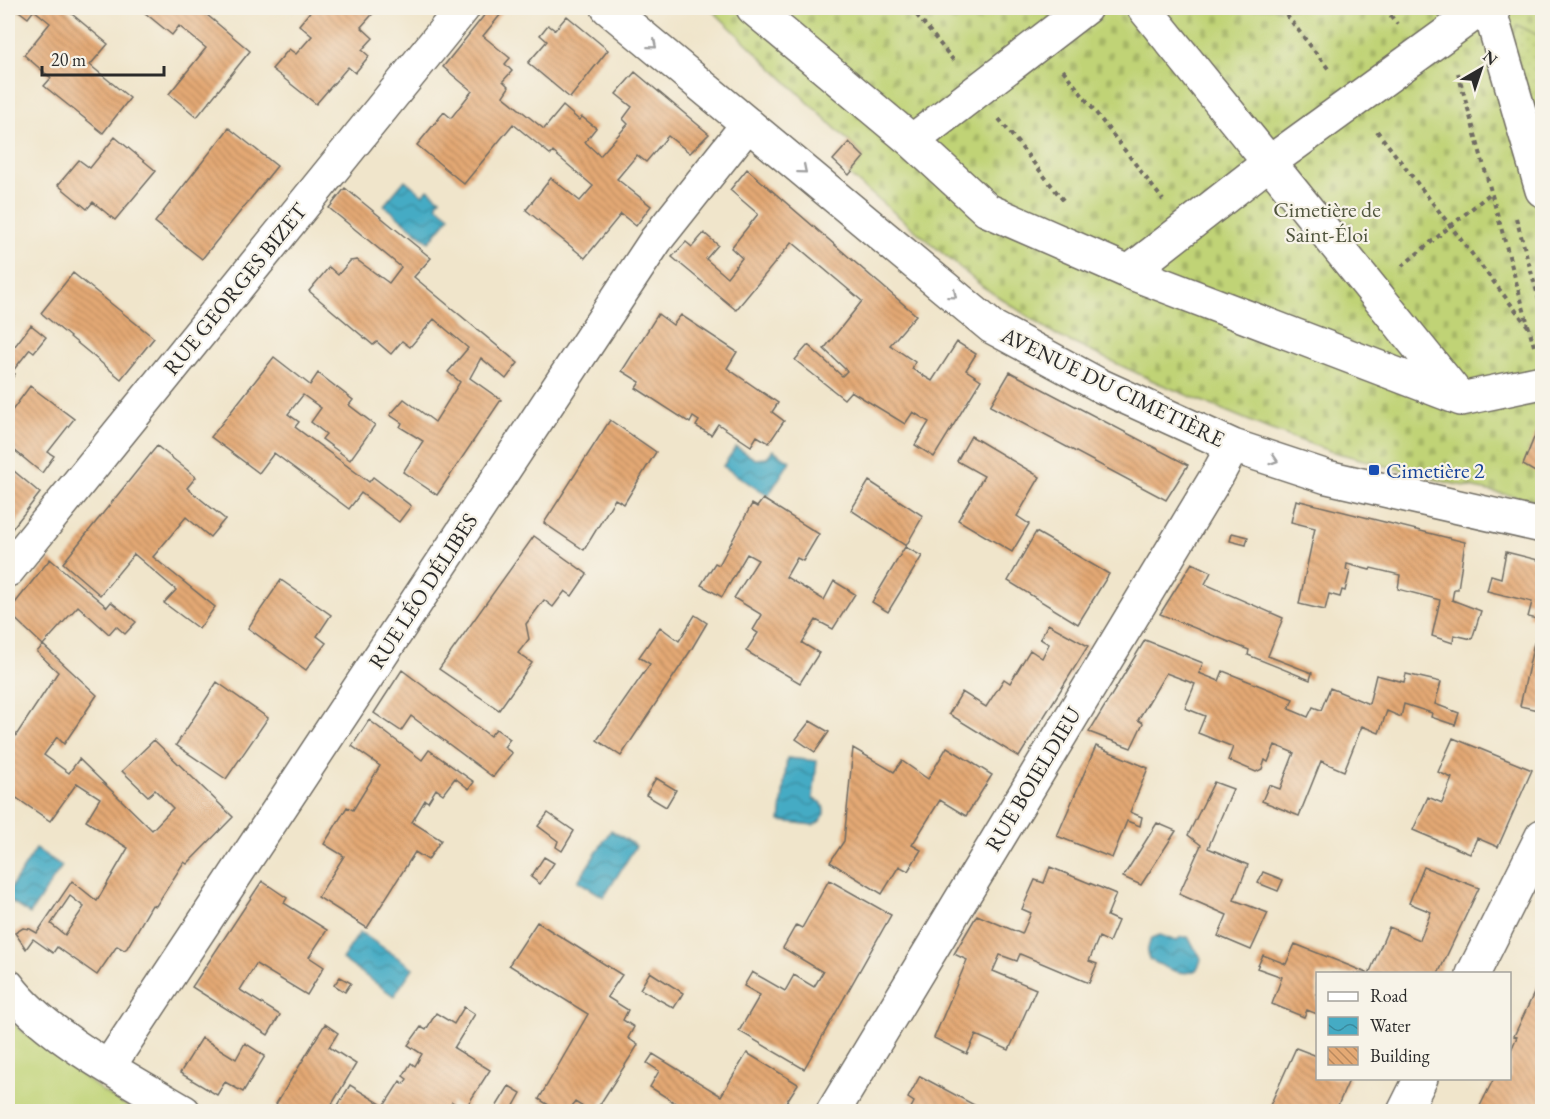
<svg xmlns="http://www.w3.org/2000/svg" width="1550" height="1119" font-family="'EB Garamond',serif">
	<style>
		.grass { fill: #c0d376; stroke: #767f50; stroke-width: 1.5 }
		.cemetery { fill: url(#cemetery-stones); stroke: #767f50; stroke-width: 1.5 }
		.garden { fill: url(#garden-dots); stroke: #767f50; stroke-width: 1.5 }
		.water { fill: url(#water-waves); stroke: #386b78; stroke-width: 1.5 }
		.building { fill: url(#building-back-hatch); fill-rule: evenodd }
		.lines { fill: none; stroke-linecap: round; stroke-linejoin: round }
		.minor-casing { stroke: #706c63; stroke-width: 36 }
		.path { stroke: #706c63; stroke-width: 4; stroke-dasharray: 4.5 4.5; stroke-linecap: butt }
		.minor { stroke: #fff; stroke-width: 33 }
		.oneway { stroke: #a0a0a0 }
		.transit-dot { fill: #1a4fb4; stroke: #f7f3e8; stroke-width: 2 }
		.labels { text-anchor: middle; dominant-baseline: central; stroke-width: 4.5; stroke-linejoin: round; paint-order: stroke }
		.park-label { font-size: 22px; fill: #50553e; stroke: #f7f3e8 }
		.street-label { font-size: 22px; fill: #2b2b2b; stroke: #f7f3e8 }
		.transit-label { font-size: 22px; fill: #164399; stroke: #f7f3e8; text-anchor: start }
	</style>
	<defs>
		<pattern id="cemetery-stones" width="16" height="16" patternUnits="userSpaceOnUse" patternTransform="scale(1.5)"><rect width="16" height="16" fill="#c0d376"/><path d="M2 7V4a2 2 0 0 1 4 0v3zM10 15v-3a2 2 0 0 1 4 0v3z" fill="#a5b566"/></pattern>
		<pattern id="garden-dots" width="8" height="8" patternUnits="userSpaceOnUse" patternTransform="scale(1.5)"><rect width="8" height="8" fill="#c0d376"/><path d="M2 2h.1M6 6h.1" fill="none" stroke="#a5b566" stroke-width="1.8" stroke-linecap="round"/></pattern>
		<pattern id="water-waves" width="16" height="10" patternUnits="userSpaceOnUse" patternTransform="scale(1.5)"><rect width="16" height="10" fill="#45abc4"/><path d="M0 5q4-4 8 0t8 0" fill="none" stroke="#3a8b9f"/></pattern>
		<pattern id="building-back-hatch" width="6" height="6" patternUnits="userSpaceOnUse" patternTransform="scale(1.5)"><rect width="6" height="6" fill="#e4a974"/><path d="M-1 5l2 2M0 0l6 6M5-1l2 2" fill="none" stroke="#b98a5f"/></pattern>
	</defs>
	<rect width="100%" height="100%" fill="#f7f3e8"/>
	<filter id="ink" filterUnits="userSpaceOnUse"><feTurbulence type="fractalNoise" baseFrequency=".0167" numOctaves="2"/><feDisplacementMap in="SourceGraphic" scale="12" xChannelSelector="R" yChannelSelector="G"/><feConvolveMatrix kernelMatrix="1 2 1 2 8 2 1 2 1" color-interpolation-filters="sRGB"/></filter>
	<filter id="wash" filterUnits="userSpaceOnUse"><feTurbulence type="fractalNoise" baseFrequency=".008" numOctaves="4" result="noise"/><feDisplacementMap in="SourceGraphic" scale="24" xChannelSelector="R" yChannelSelector="G"/><feGaussianBlur stdDeviation="1.35" result="paint"/><feColorMatrix in="noise" values="0 0 0 0 0 0 0 0 0 0 0 0 0 0 0 0 0 1.4 0 .05"/><feComposite in="paint" operator="in"/></filter>
	<g filter="url(#wash)">
		<rect width="100%" height="100%" fill="#f0e5cb"/>
		<path class="grass" d="M8 1020 105 1093 135 1111H8Z"/>
		<path class="cemetery" d="M710 8H1542V502L1450 483 1330 451 1269 429 1158 383 1058 336 983 287 849 175 864 156Z"/>
		<path class="garden" d="M1517 25 1542 37V141L1511 37Z"/>
		<path class="water" d="M405 180 423 195 428 189 440 199 436 205 450 216 429 242 384 205Z
			M736 447 755 459 766 458 773 450 790 461 768 496 723 466Z
			M787 758 817 761 813 799 821 802C827 812 824 821 813 825L780 821Z
			M611 830 636 846 604 897 578 881Z
			M36 849 62 866 30 914 8 899V892Z
			M360 932 413 968 394 996 342 959Z
			M1160 935 1176 941 1181 937H1188C1190 939 1191 943 1193 946 1200 957 1205 956 1196 970 1181 978 1163 966 1149 959 1146 951 1148 945 1152 938Z"/>
		<g id="blocks">
			<path class="building" d="M15 8H69L67 10 108 44 90 65 130 98 103 133 44 86 51 78 24 55 50 23 34 10 28 18Z
				M149 8H201L200 9 250 51 197 117 169 94 206 48 179 26 172 35 145 13Z
				M313 8H378L361 27 373 38 362 50 369 56 355 73 348 67 316 104 272 69 289 49 296 54 312 36 299 25Z
				M490 8H506L483 36 510 58 505 64 512 71 503 81 509 87 503 96 544 129 563 106 579 120 582 117 596 128 585 142 600 156 628 124 623 119 632 107 616 94 635 72 709 134 690 153 668 136 646 162 637 155 617 179 651 206 636 226 621 214 585 258 526 210 551 178 580 201 593 186 553 152 551 155 513 124 464 184 417 145 444 112 451 118 472 91 443 67Z
				M567 16 608 50 570 98 528 63 547 41 540 35 548 25 555 30Z
				M229 128 277 166 202 259 155 222Z
				M115 137 156 171 115 220 93 202 87 209 58 185 79 160 90 168Z
				M849 142 864 157 849 175 833 160Z
				M747 169 916 315 890 345 915 362 912 369 932 381 957 342 976 354 966 370 981 380 934 457 915 445 929 422 913 412 905 424 851 391 844 399 795 360 808 345 842 376 847 371 824 349 862 301 792 242 736 310 672 257 686 242 692 247 704 233 718 245 706 259 727 277 742 258 731 248 758 214 730 190Z
				M345 188 431 258 414 277 518 363 506 379 481 358 470 378 501 400 437 495 403 472 423 441 400 427 402 423 390 415 404 399 435 422 460 382 448 372 468 348 434 319 410 347 402 341 391 354 377 342 373 345 309 291 329 267 338 275 350 261 357 260 389 283 401 267 329 208Z
				M73 273 154 338 121 379 41 313Z
				M658 314 673 325 681 315 737 352 727 368 778 403 772 412 784 421 769 443 757 436 751 446 718 424 711 435 696 426 699 421 693 417 690 423 636 388 640 382 622 371Z
				M31 325 46 337 34 352 30 349 12 372 15 374 8 384V340L15 346Z
				M274 357 310 385 318 373 353 400 349 405 375 425 350 460 322 439 326 434 311 422 321 408 303 395 288 414 299 422 295 427 369 482 373 477 411 506 399 522 361 493 349 509 274 453 259 473 211 437Z
				M1010 372 1188 465 1166 500 990 406Z
				M30 386 74 419 48 452 54 456 42 473 8 445V416Z
				M1542 418V476L1523 465Z
				M610 420 656 452 624 504 615 499 584 550 544 523Z
				M971 436 1040 477 1017 516 1029 524 1012 552 958 520 984 476 957 461Z
				M157 446 196 477 187 488 225 519 210 537 186 517 153 557 215 607 199 629 164 603 176 590 134 554 100 595 63 563Z
				M14 471 40 493 8 534V480Z
				M869 481 923 516 906 546 851 510Z
				M763 499 819 534 803 561 797 558 786 577 824 600 834 581 855 594 833 629 816 620 802 643 819 653 800 683 746 651 758 633 753 630 762 615 734 598 758 560 747 554 722 597 701 585 715 563 719 565 752 504 757 507Z
				M1296 500 1465 542 1458 589H1454L1452 600 1481 611 1472 639 1454 635 1453 643 1432 636 1440 600 1398 589 1400 575 1371 568 1370 570 1347 564 1346 570 1350 571 1345 591 1342 590 1340 597 1329 594 1325 610 1299 604 1315 528 1291 522Z
				M1036 532 1109 574 1078 624 1008 581Z
				M1232 533 1248 537 1246 545 1230 541Z
				M534 536 587 574 572 596 565 591 553 607 544 600 526 624 529 639 518 653 532 663 499 710 439 669Z
				M905 547 922 556 888 612 872 602Z
				M1506 552 1542 561V620L1528 617 1532 602 1487 591 1491 575 1501 578Z
				M50 559 107 607 111 602 136 622 125 634 116 626 109 634 78 606 43 645 8 612Z
				M1192 563 1211 572 1205 584 1283 618 1268 656 1312 673 1310 680 1248 655 1249 650 1160 614Z
				M281 580 331 615 317 636 326 643 306 670 248 628Z
				M695 615 707 623 691 650 621 756 597 740 650 664 639 657 660 627 679 641Z
				M1048 624 1088 646 1019 757 949 714 962 692 986 707 1004 679 1010 683 1030 650 1042 658 1049 644 1040 639Z
				M1145 640 1203 663 1199 673 1219 681 1223 671 1293 699 1289 709 1308 717 1313 707 1321 710 1330 688 1369 704 1376 675 1404 682 1406 674 1441 682 1435 704 1459 713 1455 725 1431 717 1432 713 1404 704 1401 717 1387 711 1379 733 1362 726 1344 771 1321 761 1299 816 1262 801 1269 785 1280 789 1294 753 1275 745 1268 762 1265 760 1262 769 1256 772 1228 760 1233 747 1198 733 1205 716 1185 708 1195 684 1166 673 1138 720 1143 723 1131 748 1089 732Z
				M1534 643 1542 645V711L1520 706Z
				M43 645 97 695 64 744 57 737 44 755 69 773 79 759 152 830 173 808 155 790 148 796 122 771 154 740 233 817 187 864 184 862 156 906 152 905 127 948 124 950 117 946 97 975 57 947 53 953 33 939 26 949 15 933 23 928 30 929 37 933 72 881 97 901 128 848 86 821 100 798 77 783 50 821 8 792V732L15 737 58 672 37 652ZM70 896 84 907 65 935 51 924Z
				M402 670 490 736 496 729 510 739 504 747 512 753 493 777 411 716 401 731 374 713Z
				M217 682 268 718 226 779 176 745Z
				M369 720 422 760 429 750 474 782 469 789 455 778 443 794 436 789 428 802 425 800 412 822 441 840 428 860 415 852 367 928 318 897 344 856 324 844 347 807 353 810 380 766 352 746Z
				M810 721 829 732 815 752 796 739Z
				M1453 738 1532 770 1498 847 1477 838 1470 854 1413 830 1428 797 1442 803 1452 778 1438 772Z
				M1096 746 1148 768 1130 812 1142 817 1140 826 1127 821 1112 858 1057 836Z
				M947 747 992 775 966 816 940 800 912 845 921 850 908 871 899 866 882 894 830 862 844 841 853 748 894 772 902 761 928 779Z
				M656 778 676 790 666 807 646 795Z
				M1214 782 1233 789 1208 848 1248 865 1234 900 1268 913 1251 950 1218 936 1227 915 1179 894 1201 845 1188 835Z
				M548 813 574 831 562 851 556 847 558 841 538 826Z
				M1157 823 1176 831 1141 885 1123 877Z
				M544 857 554 863 540 884 531 877Z
				M1050 867 1116 894 1107 916 1118 921 1109 942 1099 937 1089 961 1097 964 1089 983 1020 954 1017 961 1000 955 993 971 1036 989 1009 1050 976 1035 967 1054 934 1038 967 960 954 954 977 915 1022 934 1031 913 1022 909 1035 880 1044 883Z
				M1424 867 1479 888 1438 974H1369L1389 927 1420 940 1431 912 1409 903Z
				M1263 872 1283 880 1278 891 1258 883Z
				M829 880 891 915 804 1069 739 1031 760 995 744 986 752 972 785 991 794 975 814 987 823 972 783 948 796 925 802 928Z
				M262 881 287 898 284 903 327 930 309 957 324 967 307 995 256 964 240 990 280 1015 268 1035 192 987Z
				M537 922 622 975 607 997 628 1010 623 1020 634 1027 628 1038 638 1045 595 1112H591L575 1102 568 1112H559L539 1099 588 1014 509 965Z
				M1295 944 1350 966 1369 974H1317V1014L1307 1010 1304 1017 1272 1004 1282 977 1257 968 1263 955 1286 964Z
				M650 972 683 993 674 1008 640 989Z
				M1542 976V1112H1477L1494 1078H1510V1052L1517 1037 1514 1036Z
				M340 977 351 983 345 992 334 985Z
				M464 1007 475 1014 454 1048 490 1070 465 1109 452 1102 447 1112H289L276 1104 325 1024 338 1033 329 1047 356 1064 332 1104 337 1107 350 1085 384 1106 400 1081 404 1084 407 1079 403 1076 411 1063 415 1066 422 1054 408 1045 421 1027 426 1030 436 1013 454 1024Z
				M202 1038 236 1059 245 1043 265 1056 243 1092 225 1082 217 1095 180 1073Z
				M1296 1048 1317 1056V1078H1350L1335 1112H1267Z
				M747 1053 798 1084 780 1112H689L650 1087 659 1071 647 1063 653 1054 721 1096Z
				M920 1076 978 1107 976 1112H909L914 1102 908 1098Z
				M509 1086 521 1093 511 1111 493 1112Z"/>
		</g>
	</g>
	<g filter="url(#ink)">
		<use href="#blocks" fill-opacity="0" stroke="#706c63" stroke-width="1.5"/>
		<g class="lines">
			<defs>
				<path id="minor" d="M608 8 992 327 1101 386 1233 446 1327 477 1542 526
					M753 8 912 141 987 210 1129 272 1461 399 1542 382
					M1144 8 1459 397
					M1489 8 1542 190
					M912 141 1085 8
					M1129 272 1270 162 1482 8
					M8 570 463 8
					M1473 974 1542 836
					M8 986C45 1036 129 1079 184 1112
					M109 1066 656 240 748 124
					M833 1112 1218 474 1233 446
					M1404 1112 1421 1078"/>
			</defs>
			<use href="#minor" class="minor-casing"/>
			<path class="path" d="M911 8 954 61
				M1281 8 1330 71
				M1385 8 1397 24
				M1063 70 1163 200
				M1458 73 1534 346
				M999 119 1063 200
				M1377 131 1530 329
				M1516 218 1542 310
				M1402 266 1492 192"/>
			<use href="#minor" class="minor"/>
		</g>
		<defs><path id="oneway-chevron" d="M-2-3.5L2.5 0L-2 3.5" fill="none" stroke-width="1.6" stroke-linecap="round" stroke-linejoin="round" transform="scale(1.5)"/></defs>
		<g class="oneway">
			<use href="#oneway-chevron" transform="translate(653 45) rotate(40)"/>
			<use href="#oneway-chevron" transform="translate(803 170) rotate(40)"/>
			<use href="#oneway-chevron" transform="translate(953 295) rotate(40)"/>
			<use href="#oneway-chevron" transform="translate(1274 460) rotate(18)"/>
		</g>
	</g>
	<rect class="transit-dot" x="1368" y="464" width="12" height="12" rx="3"/>
	<g class="labels">
		<g class="park-label">
			<text x="1327" y="209">Cimetière de<tspan x="1327" dy="25">Saint-Éloi</tspan></text>
		</g>
		<g class="street-label">
			<text transform="translate(235 289) rotate(-51)">RUE GEORGES BIZET</text>
			<text transform="translate(1113 387) rotate(26)">AVENUE DU CIMETIÈRE</text>
			<text transform="translate(423 591) rotate(-57)">RUE LÉO DÉLIBES</text>
			<text transform="translate(1033 779) rotate(-59)">RUE BOIELDIEU</text>
		</g>
		<g class="transit-label">
			<text x="1386" y="470">Cimetière 2</text>
		</g>
	</g>
	<rect width="1550" height="1119" fill="none" stroke="#f7f3e8" stroke-width="30"/>
	<rect x="1316" y="972" width="195" height="108" fill="#f7f3e8" stroke="#a5a39c" stroke-width="1.5"/>
	<rect x="1328" y="992" width="30" height="9" fill="#ffffff" stroke="#a5a39c" stroke-width="1.5"/>
	<text x="1370" y="1002" font-size="18" fill="#2b2b2b">Road</text>
	<rect x="1328" y="1017" width="30" height="18" fill="url(#water-waves)" stroke="#a5a39c" stroke-width="1.5"/>
	<text x="1370" y="1032" font-size="18" fill="#2b2b2b">Water</text>
	<rect x="1328" y="1047" width="30" height="18" fill="url(#building-back-hatch)" stroke="#a5a39c" stroke-width="1.5"/>
	<text x="1370" y="1062" font-size="18" fill="#2b2b2b">Building</text>
	<g transform="translate(1481 69) rotate(39)" stroke="#f7f3e8" stroke-width="4.5" paint-order="stroke">
	<path d="M0-4.5L10 22L0 15L-10 22Z" fill="#2b2b2b"/>
	<text y="-9" font-size="16" font-weight="bold" text-anchor="middle" fill="#2b2b2b">N</text>
	</g>
	<path d="M42 66v9h122v-9" fill="none" stroke="#2b2b2b" stroke-width="3"/>
	<text x="51" y="66" font-size="18" fill="#2b2b2b" stroke="#f7f3e8" stroke-width="4.5" paint-order="stroke">20 m</text>
</svg>
